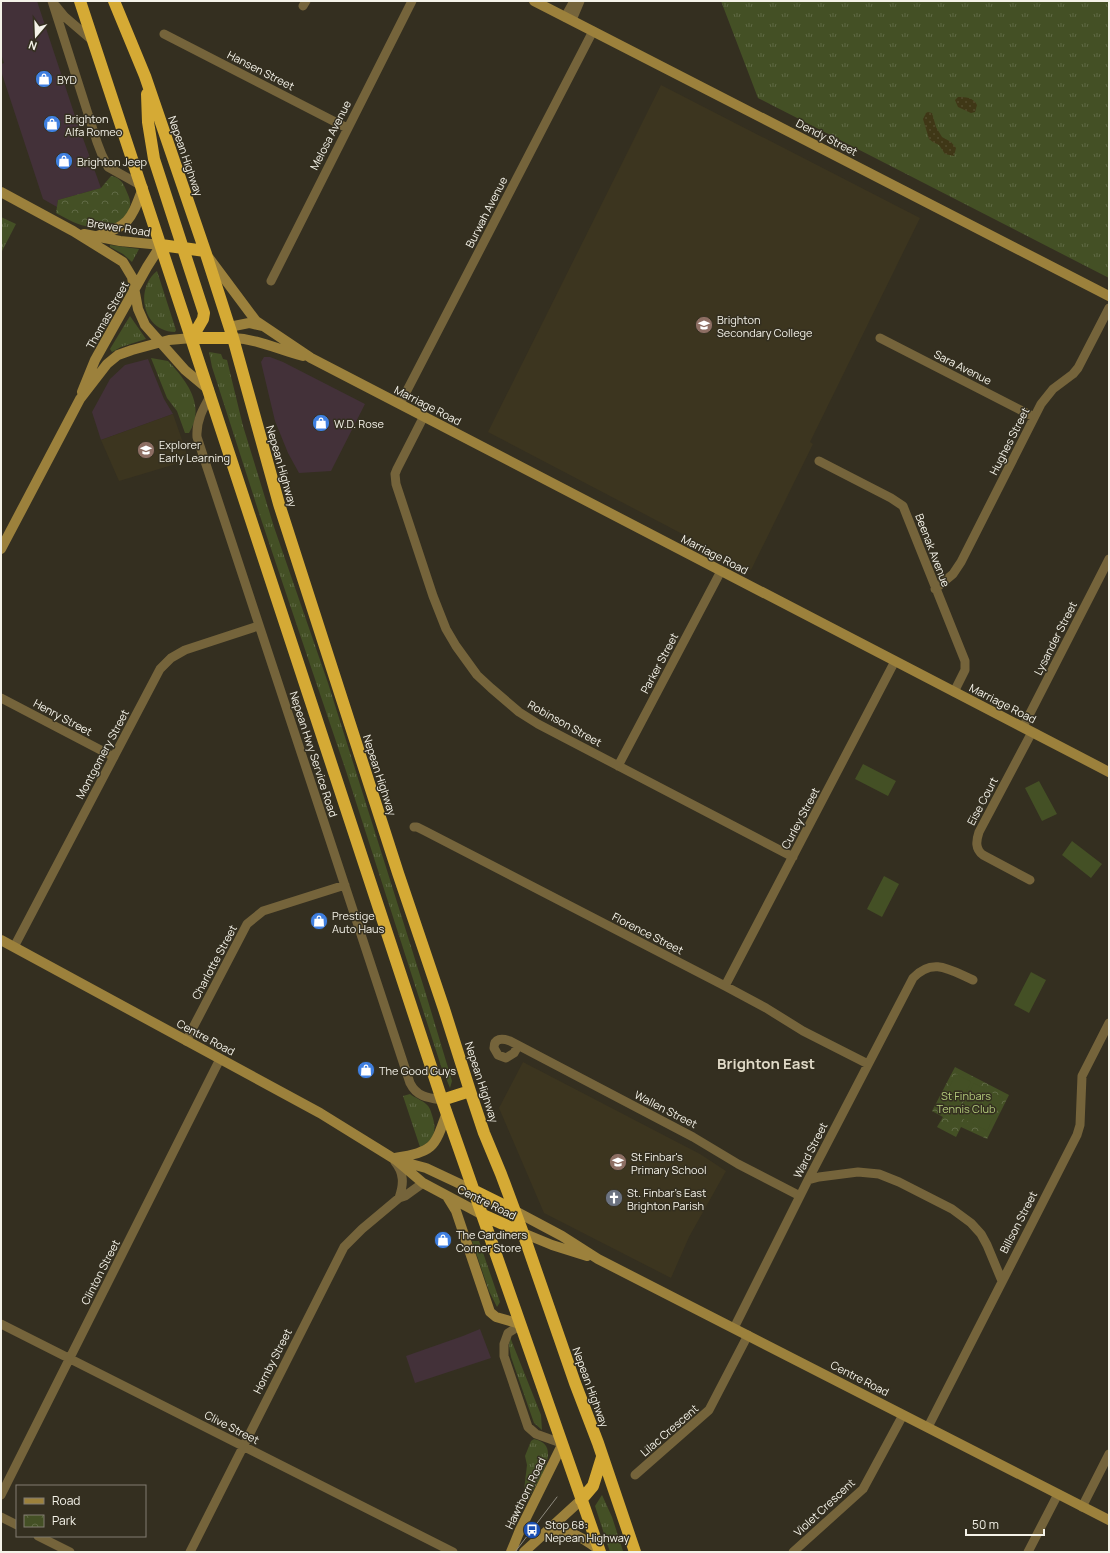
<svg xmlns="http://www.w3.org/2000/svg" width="1110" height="1553" font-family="Manrope,sans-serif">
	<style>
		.commercial { fill: #433139 }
		.built { fill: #3c351f }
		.grass { fill: url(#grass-tufts) }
		.sand { fill: url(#sand-dots) }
		.park { fill: url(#park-crowns) }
		.pitch { fill: #445025 }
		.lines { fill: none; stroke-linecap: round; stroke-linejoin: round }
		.street { stroke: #75643b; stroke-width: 9 }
		.secondary { stroke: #9c813c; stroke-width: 10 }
		.highway { stroke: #d5aa35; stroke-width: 12 }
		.tram { stroke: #8e8a7e; stroke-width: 1 }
		.labels { text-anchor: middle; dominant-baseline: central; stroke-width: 3; stroke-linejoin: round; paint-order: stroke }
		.street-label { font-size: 11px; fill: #f4f2e8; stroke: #342f20 }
		.poi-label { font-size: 11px; fill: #f4f2e8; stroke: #342f20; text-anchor: start }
		.park-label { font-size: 11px; fill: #b2ca7a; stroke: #342f20 }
		.district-label { font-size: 15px; font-weight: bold; fill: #e0dac7; stroke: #342f20 }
	</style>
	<defs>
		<pattern id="grass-tufts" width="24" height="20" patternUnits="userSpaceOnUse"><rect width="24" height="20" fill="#445025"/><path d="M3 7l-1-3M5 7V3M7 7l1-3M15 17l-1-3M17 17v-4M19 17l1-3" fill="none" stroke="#606a45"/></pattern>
		<pattern id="sand-dots" width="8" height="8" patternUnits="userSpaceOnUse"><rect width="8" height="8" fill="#3f3716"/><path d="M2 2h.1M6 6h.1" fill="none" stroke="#524b2d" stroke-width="1.8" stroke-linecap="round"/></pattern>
		<pattern id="park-crowns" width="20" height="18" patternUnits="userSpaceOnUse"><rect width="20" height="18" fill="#445025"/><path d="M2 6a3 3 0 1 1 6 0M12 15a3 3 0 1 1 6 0" fill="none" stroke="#606a45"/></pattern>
	</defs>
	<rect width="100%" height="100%" fill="#342f20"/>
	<path class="commercial" d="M1 1H37L76 119 101 188 58 200 57 207 43 199 1 71V64L4 63 1 54Z
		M264 357H270L283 362 365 404 331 471 299 473 288 453 275 421 261 362Z
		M148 359 164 399 173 414 101 440 92 412 110 379 125 365Z
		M480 1329 491 1358 415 1383 406 1356 463 1336Z"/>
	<path class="built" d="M661 85 920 218 810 442 813 444 751 570 488 432Z
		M173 414 189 460 119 481 101 440Z
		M523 1062 700 1154 726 1171 689 1237 671 1278 544 1213 499 1108Z"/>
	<path class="grass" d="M721 1H1109V278L758 98Z
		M1 217 16 224 1 253Z
		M110 245 139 249 138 251 132 262 123 254 110 247Z
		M157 271 176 330 175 332C143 332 134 289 157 271Z
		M130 316 146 339 121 347 112 352 110 349Z
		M209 352 221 354 223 359 227 360 243 426 274 527 328 683 425 991 452 1081 450 1088 441 1066 346 771 260 516 212 367Z
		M151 358 168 361C187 381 206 406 189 433H185L177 411 167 398Z
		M410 1094C415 1098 422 1100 426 1104 430 1107 431 1112 432 1115 437 1130 435 1140 420 1147L403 1096Z
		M472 1241H479L500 1302 497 1307 489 1291Z
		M510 1337 541 1415 542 1430 534 1423 511 1357 509 1346Z
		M534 1439C565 1445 536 1484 528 1500L523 1499 527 1465 525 1456 531 1441Z
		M602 1495 612 1517 623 1551 610 1552 595 1506Z"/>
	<path class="sand" d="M958 97C966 97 973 97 977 105L975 112 971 113 958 107 955 100Z
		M928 112 932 113 936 127 942 137 951 142 956 148 954 156 945 154 939 145 933 142 929 139 923 119 926 113Z"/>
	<path class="park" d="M111 176C119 177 123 182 126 190 128 195 131 200 130 205 129 222 105 229 91 227 79 226 67 219 56 213L58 200 101 188Z
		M955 1067 1009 1095 987 1139 961 1127 956 1137 937 1127 943 1117 932 1111Z"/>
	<path class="pitch" d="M863 764 896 781 888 796 855 779Z
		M1039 781 1057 814 1042 821 1025 788Z
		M1072 841 1102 864 1091 878 1062 855Z
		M884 876 899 884 882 917 867 909Z
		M1031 972 1046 980 1029 1013 1014 1005Z
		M956 1074 971 1082 954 1115 939 1107Z
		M974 1083 985 1089 969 1122 957 1116Z
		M988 1091 1003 1098 987 1131 972 1123Z"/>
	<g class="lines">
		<path class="street" d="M52 1 97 142 102 155 108 167 142 186
			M56 6 65 17 93 41
			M303 6 306 1
			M565 17 574 1
			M572 20 580 1
			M164 34 347 128
			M271 281 412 1
			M880 338 1034 417
			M211 395C203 408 196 421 197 437L410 1083C417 1097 428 1098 442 1100
			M400 404 593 31
			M424 416 397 469 395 474 396 484 433 596 446 629 456 646 477 675 491 688 519 712 538 724 793 857
			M819 461 891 498 903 506 965 661V670L954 692
			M935 589 953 574 961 562 1041 404 1053 389 1073 374 1078 368 1109 308
			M1 698 114 757
			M1023 727 1109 559
			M618 766 721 571
			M414 827H417L425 831 725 986 766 1008 803 1031 868 1064
			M1030 880 983 855C975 849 976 841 979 832L1032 732
			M14 947 160 669 171 658 185 650 258 626
			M725 986 895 661
			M186 1041 247 924 263 911 345 885
			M518 1046 514 1053 506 1058 498 1055 494 1048C494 1038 502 1038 510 1041L693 1137 738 1164 800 1196
			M395 1162C404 1173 404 1184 399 1198
			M808 1180 819 1177 858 1172 879 1174 899 1182 952 1209 971 1223 981 1234 987 1245 1002 1281
			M1 1324 453 1552
			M521 1325 508 1333 504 1344V1356L528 1427 536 1434 561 1443
			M734 1328 808 1180 913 978C933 957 950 970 973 980
			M928 1427 1077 1135 1080 1125 1082 1076 1109 1023
			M635 1475 709 1410 748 1335
			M1 1495 220 1059
			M1082 1507 1109 1454
			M1 1517 17 1525
			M38 1536 70 1552
			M190 1552 344 1247 362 1229 399 1198 405 1196 423 1183
			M793 1552 863 1489 903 1415
			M1028 1552 1058 1494"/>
		<path class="secondary" d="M534 1 1109 296
			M1 192 73 231 123 262 132 277 138 309 145 325 185 370 209 390
			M84 234 120 241 161 245
			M97 236C130 226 131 219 143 188
			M209 258 256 321 311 358 1109 772
			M229 327 249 323 262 326
			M233 338C258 339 279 350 303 356
			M82 392 95 360 147 267 161 245
			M1 549 80 399 107 364 118 355 132 350 169 340 192 338
			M1 940 320 1113 396 1160 423 1183 483 1215
			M395 1158C434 1151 434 1149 447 1112
			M396 1160 426 1168 475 1191
			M448 1198 456 1211 490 1312 496 1317 520 1324
			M515 1211 562 1236 598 1259 1109 1520
			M523 1233 552 1245 587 1256
			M542 1535C566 1526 580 1536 598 1549
			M511 1552 520 1530 562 1445
			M524 1552 581 1500"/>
		<path class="highway" d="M80 1 442 1100 600 1552
			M114 1 145 76 206 254 233 338 279 504 398 873 444 1009 470 1091 484 1133 501 1174 523 1233 575 1383 598 1443 635 1552
			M147 94 148 122 154 159 204 313 203 319 192 338
			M161 245 205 251
			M192 338H233
			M442 1100 470 1091
			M475 1191 515 1211
			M483 1215 523 1233
			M581 1500 593 1486 602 1457"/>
		<path class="tram" d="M515 1552 557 1497"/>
	</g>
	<defs>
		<symbol id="shop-disc" viewBox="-11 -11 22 22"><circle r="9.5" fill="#3f7fe0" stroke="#342f20"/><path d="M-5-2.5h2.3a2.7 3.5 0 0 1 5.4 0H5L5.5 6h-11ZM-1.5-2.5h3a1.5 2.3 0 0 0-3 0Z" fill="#fff"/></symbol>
		<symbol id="school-disc" viewBox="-11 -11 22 22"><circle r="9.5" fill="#8d6e63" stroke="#342f20"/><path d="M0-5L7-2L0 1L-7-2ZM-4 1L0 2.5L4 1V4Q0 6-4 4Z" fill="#fff"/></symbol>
		<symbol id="church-disc" viewBox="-11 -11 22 22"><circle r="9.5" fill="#6b7280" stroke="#342f20"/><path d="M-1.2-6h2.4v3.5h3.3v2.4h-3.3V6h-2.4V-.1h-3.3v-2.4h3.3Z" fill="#fff"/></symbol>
		<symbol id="bus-disc" viewBox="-11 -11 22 22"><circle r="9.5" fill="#1a4fb4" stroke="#342f20"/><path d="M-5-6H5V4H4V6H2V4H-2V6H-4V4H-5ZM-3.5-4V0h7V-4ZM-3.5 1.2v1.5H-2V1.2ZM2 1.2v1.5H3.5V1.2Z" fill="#fff"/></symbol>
	</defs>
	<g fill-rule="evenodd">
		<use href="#shop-disc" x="34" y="69" width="20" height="20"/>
		<use href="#shop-disc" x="42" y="114" width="20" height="20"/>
		<use href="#shop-disc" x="54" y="151" width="20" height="20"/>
		<use href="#school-disc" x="694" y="315" width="20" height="20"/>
		<use href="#shop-disc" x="311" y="413" width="20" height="20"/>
		<use href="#school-disc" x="136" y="440" width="20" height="20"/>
		<use href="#shop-disc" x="309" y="911" width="20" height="20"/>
		<use href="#shop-disc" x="356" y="1060" width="20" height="20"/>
		<use href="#school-disc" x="608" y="1152" width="20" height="20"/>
		<use href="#church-disc" x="604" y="1188" width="20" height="20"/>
		<use href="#shop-disc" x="433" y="1230" width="20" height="20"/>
		<use href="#bus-disc" x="522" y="1520" width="20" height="20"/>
	</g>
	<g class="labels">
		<g class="street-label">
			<text transform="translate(261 70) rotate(27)">Hansen Street</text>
			<text transform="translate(330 135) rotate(-63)">Melosa Avenue</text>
			<text transform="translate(827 137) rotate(27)">Dendy Street</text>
			<text transform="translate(186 156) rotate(71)">Nepean Highway</text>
			<text transform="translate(486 212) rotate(-63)">Burwah Avenue</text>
			<text transform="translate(119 227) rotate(9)">Brewer Road</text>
			<text transform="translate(107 315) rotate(-61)">Thomas Street</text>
			<text transform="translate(963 367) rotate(27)">Sara Avenue</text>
			<text transform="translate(428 405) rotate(27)">Marriage Road</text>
			<text transform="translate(1009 441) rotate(-63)">Hughes Street</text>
			<text transform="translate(282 466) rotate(74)">Nepean Highway</text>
			<text transform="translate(933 550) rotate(69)">Beenak Avenue</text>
			<text transform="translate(715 554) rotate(27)">Marriage Road</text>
			<text transform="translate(1055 638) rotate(-63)">Lysander Street</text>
			<text transform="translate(659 663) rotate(-62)">Parker Street</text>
			<text transform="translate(1003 703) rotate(27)">Marriage Road</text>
			<text transform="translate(63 717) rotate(28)">Henry Street</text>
			<text transform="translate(565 723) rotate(29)">Robinson Street</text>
			<text transform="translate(102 754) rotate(-62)">Montgomery Street</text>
			<text transform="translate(314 754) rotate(72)">Nepean Hwy Service Road</text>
			<text transform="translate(380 775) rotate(72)">Nepean Highway</text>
			<text transform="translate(982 801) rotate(-62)">Eise Court</text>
			<text transform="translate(800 818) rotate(-62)">Curley Street</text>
			<text transform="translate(648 933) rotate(27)">Florence Street</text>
			<text transform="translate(214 962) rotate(-62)">Charlotte Street</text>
			<text transform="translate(206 1037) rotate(28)">Centre Road</text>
			<text transform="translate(482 1082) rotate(72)">Nepean Highway</text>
			<text transform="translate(666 1109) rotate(27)">Wallen Street</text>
			<text transform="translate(810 1150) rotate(-63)">Ward Street</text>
			<text transform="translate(487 1202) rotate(26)">Centre Road</text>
			<text transform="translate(1018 1222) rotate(-63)">Billson Street</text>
			<text transform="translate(100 1272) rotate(-63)">Clinton Street</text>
			<text transform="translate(272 1361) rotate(-63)">Hornby Street</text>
			<text transform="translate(860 1378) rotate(27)">Centre Road</text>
			<text transform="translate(591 1387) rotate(70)">Nepean Highway</text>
			<text transform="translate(232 1427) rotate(27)">Clive Street</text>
			<text transform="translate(669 1430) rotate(-41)">Lilac Crescent</text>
			<text transform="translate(525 1493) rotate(-64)">Hawthorn Road</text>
			<text transform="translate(824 1507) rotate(-43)">Violet Crescent</text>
		</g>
		<g class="poi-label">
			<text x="57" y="79">BYD</text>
			<text x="65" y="118">Brighton<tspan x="65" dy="13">Alfa Romeo</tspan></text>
			<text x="77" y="161">Brighton Jeep</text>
			<text x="717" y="319">Brighton<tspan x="717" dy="13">Secondary College</tspan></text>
			<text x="334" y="423">W.D. Rose</text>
			<text x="159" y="444">Explorer<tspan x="159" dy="13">Early Learning</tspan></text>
			<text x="332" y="915">Prestige<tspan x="332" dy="13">Auto Haus</tspan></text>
			<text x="379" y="1070">The Good Guys</text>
			<text x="631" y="1156">St Finbar's<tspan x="631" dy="13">Primary School</tspan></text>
			<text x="627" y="1192">St. Finbar's East<tspan x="627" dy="13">Brighton Parish</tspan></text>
			<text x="456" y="1234">The Gardiners<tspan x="456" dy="13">Corner Store</tspan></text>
			<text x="545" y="1524">Stop 68:<tspan x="545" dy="13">Nepean Highway</tspan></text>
		</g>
		<g class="park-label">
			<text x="966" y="1095">St Finbars<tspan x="966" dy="13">Tennis Club</tspan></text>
		</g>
		<g class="district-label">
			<text x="766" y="1063">Brighton East</text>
		</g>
	</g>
	<rect width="1110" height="1553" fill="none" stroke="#f4f2e8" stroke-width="4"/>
	<rect x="16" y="1485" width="130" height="52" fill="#342f20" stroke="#817d70"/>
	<rect x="24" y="1498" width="20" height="6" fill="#9c813c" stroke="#817d70"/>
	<text x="52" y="1505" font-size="12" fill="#f4f2e8">Road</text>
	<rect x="24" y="1515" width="20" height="12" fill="url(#park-crowns)" stroke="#817d70"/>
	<text x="52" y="1525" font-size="12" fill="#f4f2e8">Park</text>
	<g transform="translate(36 36) rotate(199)" stroke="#342f20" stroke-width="3" paint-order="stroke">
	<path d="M0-3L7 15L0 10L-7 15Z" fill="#f4f2e8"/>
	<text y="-6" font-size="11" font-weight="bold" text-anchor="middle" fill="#f4f2e8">N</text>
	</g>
	<path d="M966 1529v6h78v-6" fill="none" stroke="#f4f2e8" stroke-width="2"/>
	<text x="972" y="1529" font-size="12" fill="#f4f2e8" stroke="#342f20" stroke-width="3" paint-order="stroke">50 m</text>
</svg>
